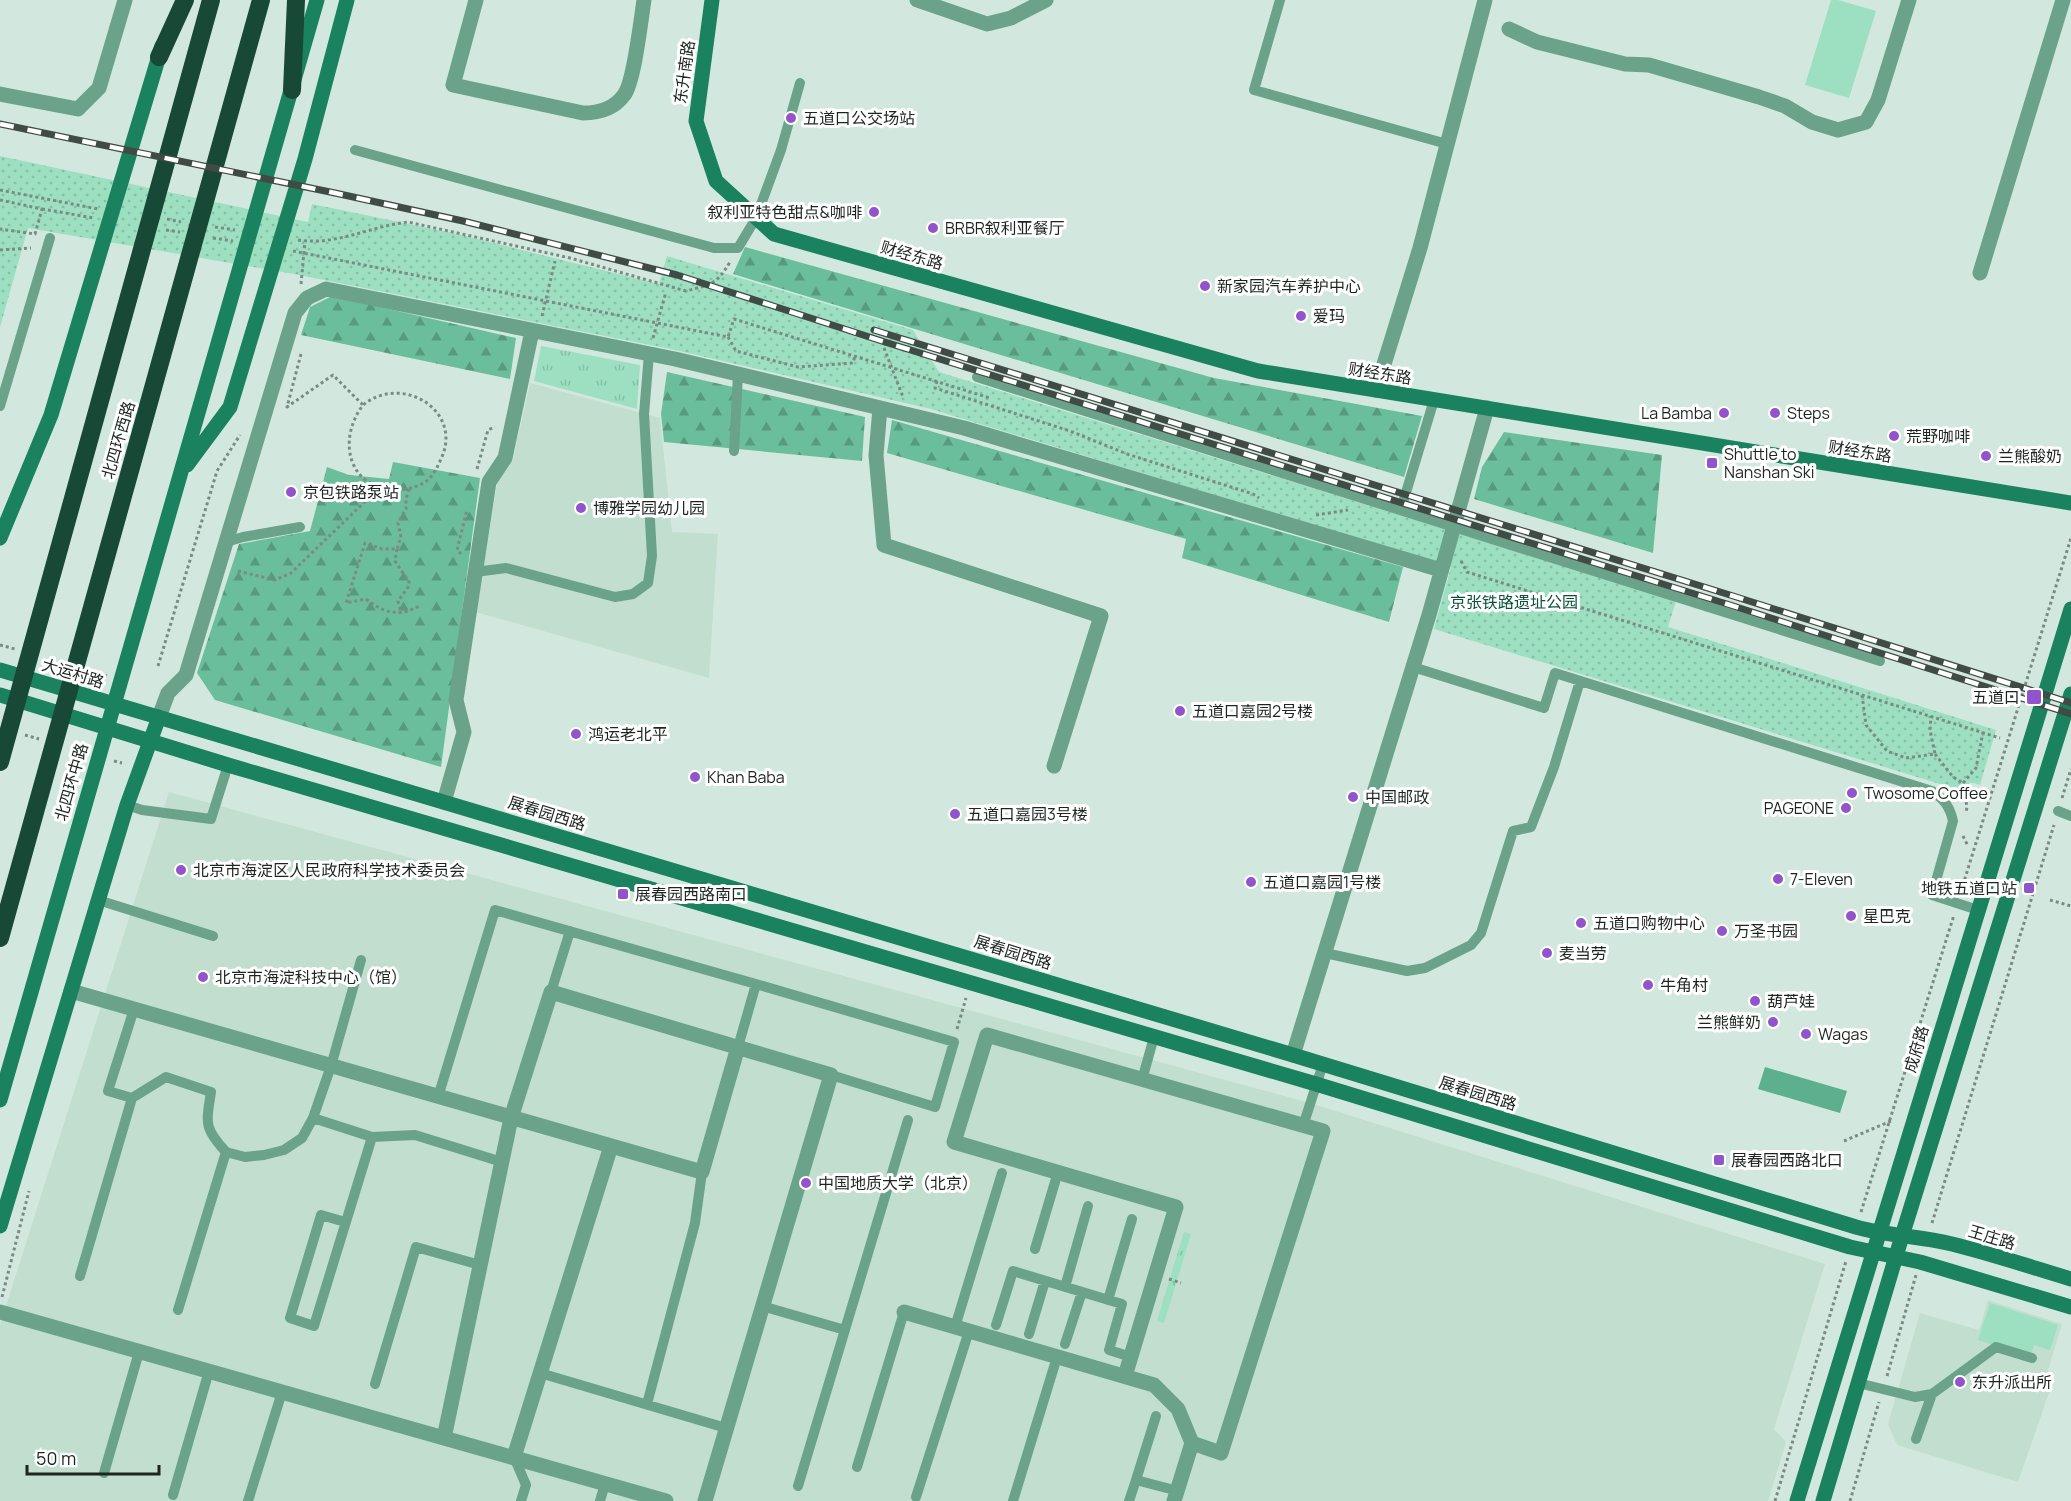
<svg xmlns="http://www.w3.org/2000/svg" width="2071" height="1501" font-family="Manrope,'Noto Sans SC',sans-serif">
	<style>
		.built { fill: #c1decf }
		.grass { fill: url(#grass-tufts) }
		.forest { fill: url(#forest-firs) }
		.park { fill: url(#park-dots) }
		.garden { fill: #9cdfc1 }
		.water { fill: #5db08e }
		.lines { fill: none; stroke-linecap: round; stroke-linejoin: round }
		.path { stroke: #7b8b84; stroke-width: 3; stroke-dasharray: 3 3; stroke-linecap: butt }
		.lane { stroke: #6aa38a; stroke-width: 10 }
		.street { stroke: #6aa38a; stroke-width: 15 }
		.secondary { stroke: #1a825f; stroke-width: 15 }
		.highway { stroke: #184937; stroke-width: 18 }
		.rail-casing { stroke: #404b46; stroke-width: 7 }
		.rail { stroke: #fff; stroke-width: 4.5; stroke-dasharray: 14; stroke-linecap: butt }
		.poi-dot { fill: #9254ca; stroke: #fff; stroke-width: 2 }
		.labels { text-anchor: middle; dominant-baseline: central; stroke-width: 6; stroke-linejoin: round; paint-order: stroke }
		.street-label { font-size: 16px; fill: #1d2521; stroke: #fff }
		.poi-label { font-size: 16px; fill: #1d2521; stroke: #fff; text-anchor: start }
		.park-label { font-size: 16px; fill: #0b5039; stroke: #fff }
	</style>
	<defs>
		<pattern id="grass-tufts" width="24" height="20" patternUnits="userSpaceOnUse" patternTransform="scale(1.5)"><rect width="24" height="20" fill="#9cdfc1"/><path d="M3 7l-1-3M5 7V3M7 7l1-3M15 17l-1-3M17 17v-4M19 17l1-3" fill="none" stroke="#86bfa6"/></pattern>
		<pattern id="forest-firs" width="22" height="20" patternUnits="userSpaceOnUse" patternTransform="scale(1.5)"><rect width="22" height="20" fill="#6bbe9b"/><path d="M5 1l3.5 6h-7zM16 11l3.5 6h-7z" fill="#579a7e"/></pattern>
		<pattern id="park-dots" width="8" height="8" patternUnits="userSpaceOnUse" patternTransform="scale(1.5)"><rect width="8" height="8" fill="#9cdfc1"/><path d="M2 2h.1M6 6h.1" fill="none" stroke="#86bfa6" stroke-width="1.8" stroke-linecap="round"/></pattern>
	</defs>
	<rect width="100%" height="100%" fill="#d2e8de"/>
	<path class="built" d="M530 383 660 418 672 532 718 534 709 678 476 612 497 484 513 460Z
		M169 792 1310 1103 1825 1264 1774 1429 1786 1442 1768 1501H0V1325Z
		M1988 1300 2062 1324 2047 1373 2052 1384 2018 1482 1897 1445 1888 1424 1920 1313 1979 1330Z"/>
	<path class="grass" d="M541 346 640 365 637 409 534 381Z
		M1184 1232 1191 1234 1164 1323 1157 1321Z"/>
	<path class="forest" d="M745 247 1214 378 1422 416 1404 477 733 274Z
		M332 296 516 338 510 379 301 335 310 307Z
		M667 372 865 417 862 461 664 442 661 414Z
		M892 420 1403 567 1389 622 1182 558 1186 539 887 453Z
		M1504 432 1662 455 1653 553 1474 499 1482 467Z
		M393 462 480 478 441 767 215 700 197 673 239 544 310 531 327 467 349 475 389 479Z"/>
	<path class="park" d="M0 156 308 222 312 204 457 234 659 284 667 256 913 330 939 372 1676 601 1668 627 1996 730 1980 785 1970 782 1966 792 1434 629 1451 567 931 409 675 350 294 274 28 228 0 327Z"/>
	<path class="garden" d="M1831 0H1838L1876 11 1849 98 1805 85Z
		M1990 1303 2058 1325 2050 1350 2034 1345 2030 1357 1978 1340Z"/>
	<path class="water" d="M1765 1067 1847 1091 1840 1113 1758 1089Z"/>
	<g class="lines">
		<path class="path" d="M0 190 98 209
			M0 200 42 209 35 234 0 229
			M42 209 94 218
			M167 219 181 222
			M215 227 235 230
			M166 230 180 232
			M213 238 233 241
			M298 240C336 246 371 226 408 222L570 258 686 291C712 284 716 285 730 262
			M0 250 31 248
			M293 251 728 337 734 319 990 398
			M301 284 305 241
			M542 316 555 261
			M728 337 736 351 798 367 853 363 855 356
			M653 338 666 292
			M884 348 903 397
			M301 354 287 407 333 375 363 405C336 441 349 491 399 490 410 489 421 486 429 479 434 474 438 466 441 459 464 411 402 373 363 405
			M937 381 935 388 1070 431 1127 454 1253 494 1259 498
			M477 469 488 430 495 427
			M409 489 406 499V509L398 523 401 537 397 549H382L365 543 346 603 366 599C384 614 401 617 421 605
			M1316 515 1348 510
			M397 549 395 561 409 582V586L398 601 401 613
			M461 554 457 550 467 510
			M1461 561 1467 572 2000 738
			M238 571 275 580 291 573 379 488
			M0 645 15 649
			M158 666 217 471 240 435
			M93 672 107 676
			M1862 695 1866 725 1887 751 1906 758 1935 754 1930 730 1931 716
			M25 735 39 739
			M71 748 85 752
			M1935 754 1953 777 1963 783 1967 807 1966 812
			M114 761 122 763
			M1963 783 1976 768 1983 732
			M2062 798 2071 769
			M1963 836 1968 846
			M1961 891 2071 538
			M2050 900 2071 906
			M957 1029 966 998
			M1844 1141 1891 1121
			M1861 1212 1954 915
			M1932 1223 2054 825
			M1169 1279 1181 1283
			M2 1297 29 1191
			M1887 1376 1916 1275
			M1775 1501 1846 1261
			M1850 1501 1879 1402"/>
		<path class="lane" d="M1280 0 1254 90 1447 144
			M355 150 714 248H738L756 218 781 150 800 83
			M977 377 1880 661
			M0 406 50 238
			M734 451 738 374
			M1401 509 1434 400
			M226 542 243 537 300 527
			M475 572 506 568 615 597 633 594 648 583 652 556 644 414 649 354
			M1413 667 1544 708 1555 673 1932 791C1944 799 1950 807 1953 821L1932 895 1978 910
			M127 805 142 810 211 819 228 765
			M2058 811 2071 816
			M98 900 213 936
			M1325 953 1407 971 1425 968 1471 945 1481 933 1513 831 1531 827 1554 767 1580 681
			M551 992 570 931
			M738 1047 756 984
			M1142 1080 1154 1037
			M438 1097 495 910 756 984 954 1042 935 1107 831 1075
			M132 1098 108 1091 134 1009
			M313 1118 372 1137 415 1135 502 1162
			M1303 1126 1323 1064
			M226 1152 245 1157 264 1155 284 1150 302 1138 313 1118 331 1066 361 960
			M345 1222 321 1215 290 1318 314 1326 372 1137
			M1035 1249 1058 1172
			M80 1276 132 1098 166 1077 211 1092C206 1124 204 1128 226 1152L178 1310
			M1065 1287 1088 1206
			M1108 1300 1132 1219
			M762 1306 845 1330
			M996 1325 1013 1271 1122 1304 1109 1350 1131 1357
			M955 1327 1002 1173
			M1029 1334 1045 1281
			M1065 1344 1082 1292
			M540 1373 726 1428
			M1858 1383 1915 1397 1932 1394
			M375 1384 416 1247 480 1265
			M647 1404 695 1223 702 1172
			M1156 1416 1136 1480 1178 1491
			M1916 1439 1932 1394 1996 1347 2032 1358
			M514 1457 526 1485 521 1501
			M857 1467 904 1312
			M104 1473 139 1352
			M798 1486 908 1120
			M173 1495 209 1371
			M916 1497 969 1331
			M248 1501 282 1392
			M600 1501 605 1484
			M1013 1501 1057 1357
			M1129 1501 1136 1480"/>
		<path class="street" d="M476 0 453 85 583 113C599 113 614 109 624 95 634 83 641 19 644 0
			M917 0 987 24 1011 18 1046 0
			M1509 29 1537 42 1625 64 1649 65 1759 97 1785 106 1812 122 1838 130 1866 122 1878 100 1909 0
			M0 94 78 109 99 88 125 0
			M1980 273 2063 0
			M1376 390 1420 248 1485 0
			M880 408 876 455 884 545 1101 616 1054 766
			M159 717 168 693 186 675 295 313 307 298 326 289 675 359 964 428 1441 570
			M444 802 464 732 456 700 489 482 505 458 532 331
			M71 991 702 1172 738 1047
			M1293 1055 1429 615 1487 408
			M0 1312 666 1501
			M904 1312 1154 1385 1178 1409 1192 1443 1174 1501
			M1125 1376 1176 1207 954 1142 987 1035 1323 1131 1221 1453 1192 1443
			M444 1438 511 1118 551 992 831 1075 705 1501
			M514 1457 611 1146"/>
		<path class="secondary" d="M712 0 696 121 716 181 774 234 1258 371 2071 503
			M187 465 230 407 305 159 347 0
			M0 538 51 415 162 46
			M0 670 1293 1055 1856 1227C1888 1236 1920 1236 1952 1244 1992 1254 2031 1267 2071 1279
			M0 695 228 765 1316 1084 1850 1247 1920 1262 2071 1307
			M0 1100 317 0
			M0 1226 127 805 159 717
			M1797 1501 2071 609
			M1823 1501 1902 1236 2071 694"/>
		<path class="highway" d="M159 57 185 0
			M292 90 296 0
			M0 762 211 0
			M0 938 261 0"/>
		<defs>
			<path id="rail" d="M0 124 335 193 463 221 677 275 888 343 1727 604 2071 714
				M874 330 1730 595 2071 703"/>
		</defs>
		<use href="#rail" class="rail-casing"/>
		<use href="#rail" class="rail"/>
	</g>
	<g class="poi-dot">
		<circle cx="791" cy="118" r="6"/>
		<circle cx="874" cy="212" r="6"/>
		<circle cx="933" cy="228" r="6"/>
		<circle cx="1205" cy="286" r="6"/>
		<circle cx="1301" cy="316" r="6"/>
		<circle cx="1724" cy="413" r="6"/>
		<circle cx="1775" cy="413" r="6"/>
		<circle cx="1894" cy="436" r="6"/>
		<circle cx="1986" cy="456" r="6"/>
		<rect x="1706" y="457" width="12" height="12" rx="3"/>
		<circle cx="291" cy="492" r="6"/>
		<circle cx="581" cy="508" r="6"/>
		<rect x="2026" y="689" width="16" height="16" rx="3"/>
		<circle cx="1180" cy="711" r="6"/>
		<circle cx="576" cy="734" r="6"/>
		<circle cx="695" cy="777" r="6"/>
		<circle cx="1852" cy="793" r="6"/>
		<circle cx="1353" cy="797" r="6"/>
		<circle cx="1846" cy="808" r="6"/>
		<circle cx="955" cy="814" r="6"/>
		<circle cx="181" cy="870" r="6"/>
		<circle cx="1778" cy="879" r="6"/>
		<circle cx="1251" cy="882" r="6"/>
		<rect x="2023" y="882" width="12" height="12" rx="3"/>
		<rect x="617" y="888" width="12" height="12" rx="3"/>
		<circle cx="1851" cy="916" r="6"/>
		<circle cx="1581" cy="923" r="6"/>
		<circle cx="1722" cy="931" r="6"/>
		<circle cx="1547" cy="953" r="6"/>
		<circle cx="203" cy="977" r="6"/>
		<circle cx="1648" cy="985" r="6"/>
		<circle cx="1755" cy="1001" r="6"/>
		<circle cx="1773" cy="1022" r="6"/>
		<circle cx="1806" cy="1034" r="6"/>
		<rect x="1713" y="1154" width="12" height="12" rx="3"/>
		<circle cx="806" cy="1183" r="6"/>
		<circle cx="1960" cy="1382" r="6"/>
	</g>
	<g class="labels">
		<g class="street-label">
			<text transform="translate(684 72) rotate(-82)">东升南路</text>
			<text transform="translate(912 255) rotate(16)">财经东路</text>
			<text transform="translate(1380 373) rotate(9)">财经东路</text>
			<text transform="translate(118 440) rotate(-74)">北四环西路</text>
			<text transform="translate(1860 451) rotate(9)">财经东路</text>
			<text transform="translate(73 673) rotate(17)">大运村路</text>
			<text transform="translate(71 782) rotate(-74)">北四环中路</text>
			<text transform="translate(547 813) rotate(17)">展春园西路</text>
			<text transform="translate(1013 952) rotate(17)">展春园西路</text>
			<text transform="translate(1916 1049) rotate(-73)">成府路</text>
			<text transform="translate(1478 1093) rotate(17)">展春园西路</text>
			<text transform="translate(1992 1237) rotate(17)">王庄路</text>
		</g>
		<g class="poi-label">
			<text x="803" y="118">五道口公交场站</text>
			<text x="862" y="212" text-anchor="end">叙利亚特色甜点&amp;咖啡</text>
			<text x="945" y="228">BRBR叙利亚餐厅</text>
			<text x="1217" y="286">新家园汽车养护中心</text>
			<text x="1313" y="316">爱玛</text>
			<text x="1712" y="413" text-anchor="end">La Bamba</text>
			<text x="1787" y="413">Steps</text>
			<text x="1906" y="436">荒野咖啡</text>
			<text x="1724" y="454">Shuttle to<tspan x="1724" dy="18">Nanshan Ski</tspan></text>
			<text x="1998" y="456">兰熊酸奶</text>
			<text x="303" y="492">京包铁路泵站</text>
			<text x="593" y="508">博雅学园幼儿园</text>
			<text x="2020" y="697" text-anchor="end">五道口</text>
			<text x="1192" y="711">五道口嘉园2号楼</text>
			<text x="588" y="734">鸿运老北平</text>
			<text x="707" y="777">Khan Baba</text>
			<text x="1864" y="793">Twosome Coffee</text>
			<text x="1365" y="797">中国邮政</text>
			<text x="1834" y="808" text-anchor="end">PAGEONE</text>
			<text x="967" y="814">五道口嘉园3号楼</text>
			<text x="193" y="870">北京市海淀区人民政府科学技术委员会</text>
			<text x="1790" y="879">7-Eleven</text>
			<text x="1263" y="882">五道口嘉园1号楼</text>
			<text x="2017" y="888" text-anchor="end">地铁五道口站</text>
			<text x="635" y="894">展春园西路南口</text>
			<text x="1863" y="916">星巴克</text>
			<text x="1593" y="923">五道口购物中心</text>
			<text x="1734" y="931">万圣书园</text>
			<text x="1559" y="953">麦当劳</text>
			<text x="215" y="977">北京市海淀科技中心（馆）</text>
			<text x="1660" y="985">牛角村</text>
			<text x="1767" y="1001">葫芦娃</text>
			<text x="1761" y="1022" text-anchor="end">兰熊鲜奶</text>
			<text x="1818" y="1034">Wagas</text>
			<text x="1731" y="1160">展春园西路北口</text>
			<text x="818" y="1183">中国地质大学（北京）</text>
			<text x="1972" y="1382">东升派出所</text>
		</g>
		<g class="park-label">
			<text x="1514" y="602">京张铁路遗址公园</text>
		</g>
	</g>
	<path d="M27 1465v9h132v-9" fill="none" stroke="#1d2521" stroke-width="3"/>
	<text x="36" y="1465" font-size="18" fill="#1d2521" stroke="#ffffff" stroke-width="4.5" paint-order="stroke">50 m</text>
</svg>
